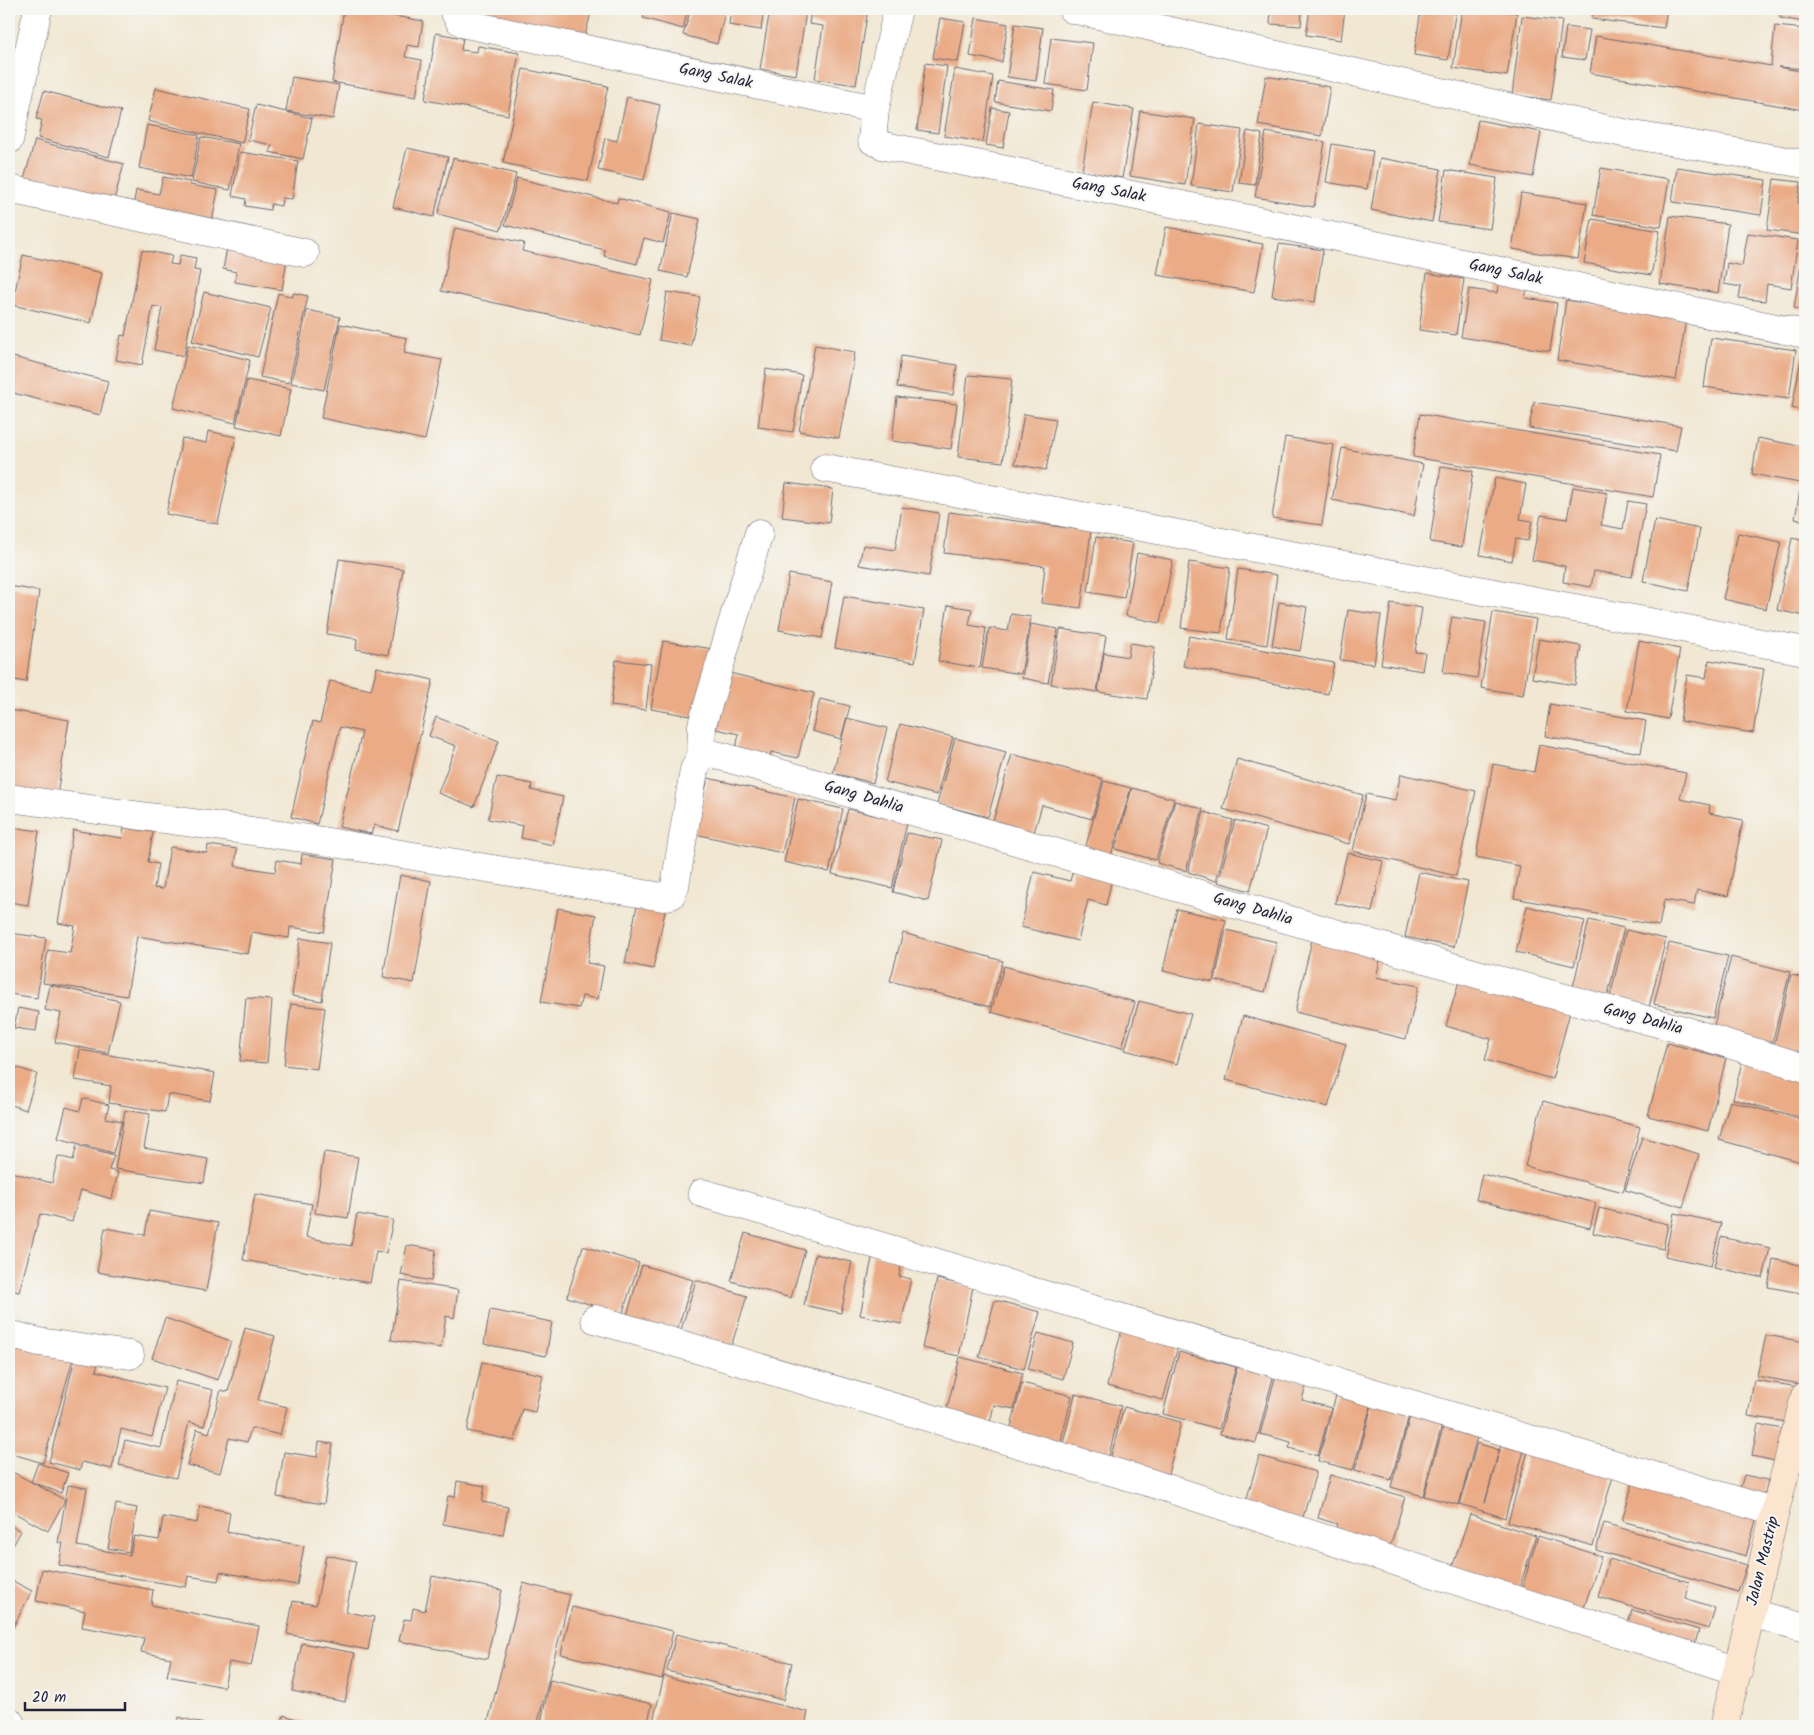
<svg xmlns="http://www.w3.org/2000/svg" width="1814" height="1735" font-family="Kalam,sans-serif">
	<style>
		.building { fill: #eaab86 }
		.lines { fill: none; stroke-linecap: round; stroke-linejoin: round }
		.street-casing { stroke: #6a6770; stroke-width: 29 }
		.secondary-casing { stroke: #6a6770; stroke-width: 29 }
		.street { stroke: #fff; stroke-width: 28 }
		.secondary { stroke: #fbe5cf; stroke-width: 28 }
		.labels { text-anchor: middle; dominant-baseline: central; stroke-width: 4; stroke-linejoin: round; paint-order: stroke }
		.street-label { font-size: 16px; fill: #22223b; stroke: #f6f6f2 }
	</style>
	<rect width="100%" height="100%" fill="#f6f6f2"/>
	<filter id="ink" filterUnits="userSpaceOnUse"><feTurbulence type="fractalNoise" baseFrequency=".02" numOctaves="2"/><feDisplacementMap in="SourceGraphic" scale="10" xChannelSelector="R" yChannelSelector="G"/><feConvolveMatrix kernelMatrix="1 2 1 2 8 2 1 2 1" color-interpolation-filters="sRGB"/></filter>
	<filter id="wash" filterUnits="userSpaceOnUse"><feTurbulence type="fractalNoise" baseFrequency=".0096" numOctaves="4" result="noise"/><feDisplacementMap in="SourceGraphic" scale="20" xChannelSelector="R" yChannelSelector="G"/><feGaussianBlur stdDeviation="1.12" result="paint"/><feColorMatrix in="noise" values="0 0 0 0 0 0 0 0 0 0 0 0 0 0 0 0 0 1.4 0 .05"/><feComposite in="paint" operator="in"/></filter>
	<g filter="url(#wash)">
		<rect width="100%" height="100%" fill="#f1e7d2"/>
		<g id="blocks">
			<path class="building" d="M9 9H14L9 28Z
				M344 9H354L423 21 419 47 407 45 405 57 422 60 416 97 332 82Z
				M455 9H592L583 43Z
				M645 9H688L683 29 643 18Z
				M691 9H726L717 44 683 35Z
				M731 9H764L761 30 729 25Z
				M770 9H783L806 12 796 75 760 69Z
				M811 9H868L856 85 815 79 823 26 809 24Z
				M1271 9H1302L1301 26 1270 24Z
				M1310 9H1345L1341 40 1306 35Z
				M1421 9H1456L1448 60 1414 55Z
				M1462 9H1489L1517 13 1507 76 1453 68Z
				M1593 9H1667L1664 28 1592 19Z
				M1781 9H1805V22L1780 18Z
				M1522 16 1562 21 1551 100 1512 95Z
				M940 18 965 22 958 62 933 58Z
				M976 18 1008 24 1002 62 970 56Z
				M1015 24 1043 28 1036 81 1007 77Z
				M1775 26 1805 29V69L1778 67 1805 72V110L1590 73 1596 36 1771 66Z
				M1566 27 1590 30 1585 60 1562 57Z
				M436 33 463 38 461 50 477 52 478 46 519 53 508 115 425 100Z
				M1051 38 1093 43 1087 90 1045 84Z
				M925 63 947 66 938 133 917 130Z
				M523 69 608 86 588 181 503 163Z
				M955 69 993 76 983 142 944 136Z
				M1266 76 1330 87 1322 136 1258 125Z
				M292 77 339 85 333 119 286 111Z
				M998 81 1054 90 1051 111 995 102Z
				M156 88 250 109 242 143 148 121Z
				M44 91 121 111 109 157 38 138 42 120 36 119Z
				M627 97 660 105 644 180 598 170 605 138 617 141Z
				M1093 102 1134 109 1122 178 1082 171Z
				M256 105 312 118 303 159 269 152 272 145 248 140Z
				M992 108 1009 111 1003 148 986 145Z
				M1140 111 1195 119 1185 185 1130 176Z
				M1478 120 1541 132 1533 177 1470 165Z
				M1199 124 1242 130 1233 192 1191 186Z
				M147 125 199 135 191 178 139 168Z
				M1247 131 1262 134 1255 185 1239 183Z
				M1266 132 1325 142 1314 207 1255 197Z
				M201 137 239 144 230 190 192 182Z
				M35 140 124 164 112 207 23 183Z
				M1332 144 1373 151 1367 189 1326 182Z
				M407 148 448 157 434 217 393 207Z
				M240 152 298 161 292 199 282 198 281 206 271 204 270 210 245 206 246 199 232 196Z
				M453 158 516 174 501 230 438 214Z
				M1380 158 1441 169 1432 222 1371 210Z
				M1677 167 1766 180 1761 215 1672 202Z
				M1601 168 1669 179 1661 227 1593 215Z
				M1446 170 1497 178 1490 229 1438 222Z
				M163 177 190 182V185L218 190 211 227 132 213 136 190 159 194Z
				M517 178 617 203 618 198 671 212 663 243 644 238 637 264 604 256 605 250 505 225Z
				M1774 179 1801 182 1798 203 1805 204V235L1767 230Z
				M1521 193 1587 203 1578 259 1512 249Z
				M673 213 700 219 687 277 660 271Z
				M1670 216 1728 224 1718 293 1660 284Z
				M1592 219 1660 231 1651 275 1584 263Z
				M1166 227 1263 244 1254 292 1157 275Z
				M455 228 524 243 522 251 653 280 640 335 441 291Z
				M1748 233 1798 240 1791 288 1767 284 1765 301 1739 298 1741 287 1724 284 1727 263 1742 266Z
				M1279 244 1323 250 1315 302 1272 296Z
				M1804 245H1805V310L1794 308Z
				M227 248 287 259 282 290 235 282 236 272 223 269Z
				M142 250 172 256 170 264 178 265 180 255 196 258 194 270 200 271 184 356 154 350 162 308 153 306 142 365 116 360 121 335 125 336Z
				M23 255 102 273 91 323 12 305Z
				M1427 273 1464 279 1456 335 1419 330Z
				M1498 284 1527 288 1525 298 1557 303 1550 351 1461 337 1469 289 1497 293Z
				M204 292 271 308 258 357 192 341Z
				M667 292 700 297 691 346 659 340Z
				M278 293 293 297V293L308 296 289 383 260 377Z
				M1566 300 1686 320 1676 380 1557 360Z
				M307 310 340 317 324 390 291 383Z
				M340 324 407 338 404 353 442 360 425 440 321 418Z
				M1711 338 1796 350 1789 399 1704 387Z
				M1804 343 1805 344V411L1792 408Z
				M188 345 250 360 235 423 173 408Z
				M815 345 855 352 839 438 799 431Z
				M9 356 108 381 100 415 9 392Z
				M901 356 957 365 953 395 897 387Z
				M766 369 802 375 793 432 758 427Z
				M968 375 1012 379 1003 462 958 457Z
				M247 380 291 389 281 436 236 426Z
				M897 397 957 404 951 449 892 441Z
				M1534 402 1681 426 1676 451 1529 428Z
				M1024 414 1056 419 1046 470 1015 464Z
				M1420 414 1660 455 1653 497 1413 457Z
				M208 431 236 437 218 524 166 514 182 438 206 443Z
				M1285 437 1334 445 1322 525 1272 518Z
				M1758 438 1805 447V484L1752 474Z
				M1342 448 1423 464 1414 516 1332 500Z
				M1441 466 1473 471 1462 547 1430 542Z
				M1495 478 1526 484 1520 519 1532 521 1528 541 1516 539 1512 561 1480 555Z
				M786 483 833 489 829 523 782 517Z
				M1573 487 1607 493 1601 525 1623 529 1628 501 1646 504 1632 577 1594 571 1591 587 1563 582 1565 566 1532 560 1541 515 1567 519Z
				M1800 490 1805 491V521L1795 519Z
				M902 507 939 513 929 576 859 565 863 545 895 550Z
				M949 512 1091 531 1081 608 1041 603 1045 566 944 553Z
				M1655 520 1700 529 1688 591 1643 581Z
				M1738 533 1781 542 1766 609 1723 599Z
				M1096 537 1133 543 1124 598 1088 592Z
				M1792 538 1805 541V616L1777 610Z
				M1137 553 1173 560 1160 623 1126 616Z
				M339 559 403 569 388 655 356 649 357 639 327 634Z
				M1189 562 1230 568 1221 633 1181 628Z
				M1238 569 1277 575 1267 645 1228 639Z
				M789 574 832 582 822 638 779 630Z
				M9 586 39 591 26 682 9 679Z
				M844 596 924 610 915 662 835 648Z
				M1279 602 1307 607 1300 651 1272 646Z
				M1391 603 1422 608 1415 652 1425 653 1422 671 1381 664Z
				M948 605 972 609 969 625 986 628 980 668 938 661Z
				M1348 610 1381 615 1374 664 1340 660Z
				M1493 612 1536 619 1523 695 1481 688Z
				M1011 614 1031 617 1021 674 982 668 989 628 1008 631Z
				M1452 617 1486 622 1477 678 1443 672Z
				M1031 624 1058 629 1048 683 1022 678Z
				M1060 629 1106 636 1097 692 1051 684Z
				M1189 636 1334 663 1328 694 1183 666Z
				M1539 639 1581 646 1575 685 1532 678Z
				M663 641 713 649 702 718 651 709Z
				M1639 641 1680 649 1668 719 1627 711Z
				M1130 643 1155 647 1147 699 1098 692 1104 653 1128 657Z
				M616 660 651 664 646 710 611 706Z
				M1709 660 1764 669 1753 733 1680 721 1687 675 1706 678Z
				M377 667 433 680 398 831 374 825 371 834 339 827 362 732 340 727 317 824 291 817 313 721 320 723 330 681 371 690Z
				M729 673 814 693 798 758 771 752 769 760 735 753 739 734 716 729Z
				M820 699 850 706 841 739 812 731Z
				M1550 704 1646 721 1641 753 1545 736Z
				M9 710 69 720 57 795 9 787Z
				M436 717 499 741 474 807 438 793 456 746 429 736Z
				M847 718 887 728 873 783 833 773Z
				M900 724 953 737 937 795 885 782Z
				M955 738 1006 752 988 817 937 804Z
				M1539 745 1686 773 1680 799 1710 805 1709 813 1743 820 1728 896 1697 890 1694 905 1664 900 1659 926 1514 898 1520 866 1476 857 1493 764 1534 772Z
				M1012 754 1103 779 1092 819 1042 805 1033 836 992 825Z
				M1237 759 1363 795 1349 844 1223 809Z
				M1401 774 1476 791 1456 876 1353 851 1366 794 1395 800Z
				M497 777 532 784 531 790 563 797 553 845 521 838 523 826 488 819Z
				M708 778 795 798 782 853 695 834Z
				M1104 781 1131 788 1111 856 1085 849Z
				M1132 788 1174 799 1156 860 1115 849Z
				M798 799 843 809 829 872 784 862Z
				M1175 801 1203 809 1186 871 1157 863Z
				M9 803 15 804 11 827 39 831 28 905 9 902Z
				M848 809 907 823 892 888 832 874Z
				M1204 812 1233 820 1216 881 1188 872Z
				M1235 820 1267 829 1250 891 1218 882Z
				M124 828 153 832 148 862 158 864 154 888 163 889 170 847 207 853 208 845 237 849 235 866 275 872 277 860 301 864 302 854 336 859 324 932 290 927 289 938 252 932 248 954 137 936 127 996 43 983 48 950 70 953 75 926 58 923 73 830 122 838Z
				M907 833 942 840 928 901 893 892Z
				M1347 853 1383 861 1372 912 1335 903Z
				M1073 870 1112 879 1106 905 1088 900 1078 941 1021 927 1034 872 1070 881Z
				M1419 872 1468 882 1454 947 1405 937Z
				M400 875 431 881 414 983 383 977Z
				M638 901 666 907 653 969 625 963Z
				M1527 906 1585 921 1574 966 1516 952Z
				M558 908 596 915 587 963 604 966 598 999 582 996 579 1008 541 1002Z
				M1177 909 1226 920 1213 982 1163 971Z
				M1589 920 1624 928 1607 999 1572 991Z
				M1226 930 1277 942 1265 992 1215 980Z
				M1626 930 1666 939 1649 1007 1610 997Z
				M9 933 46 938 37 998 9 994Z
				M903 933 1003 961 990 1007 890 981Z
				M300 938 330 943 322 1001 292 996Z
				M1312 940 1381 957 1376 977 1419 986 1406 1039 1295 1012Z
				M1669 943 1728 956 1713 1018 1654 1004Z
				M1731 957 1790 972 1771 1047 1712 1033Z
				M1004 966 1135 1002 1122 1048 991 1012Z
				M1791 975 1805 978V1062L1772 1053Z
				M1459 981 1570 1012 1552 1079 1485 1060 1491 1039 1446 1026Z
				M50 985 120 1001 108 1053 55 1042 61 1013 45 1010Z
				M246 998 272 1000 267 1063 240 1061Z
				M1139 1001 1191 1014 1177 1064 1125 1050Z
				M291 1004 325 1008 317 1069 284 1065Z
				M18 1008 39 1012 36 1031 14 1028Z
				M1243 1016 1346 1044 1328 1107 1226 1080Z
				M1667 1043 1726 1058 1708 1131 1648 1116Z
				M80 1050 215 1073 210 1101 168 1094 165 1112 109 1103 111 1086 75 1080Z
				M1742 1062 1805 1079V1119L1733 1099Z
				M9 1065 37 1074 26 1110 9 1104Z
				M83 1098 109 1105 106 1118 122 1121 113 1153 58 1138 66 1107 80 1111Z
				M1543 1101 1640 1127 1623 1192 1525 1166Z
				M1730 1101 1805 1121V1163L1719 1140Z
				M125 1110 150 1114 144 1148 208 1159 204 1183 115 1169Z
				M1642 1137 1699 1154 1683 1207 1625 1190Z
				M77 1145 114 1155 109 1170 118 1172 112 1199 81 1190 72 1222 40 1214 19 1292 9 1290V1179L11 1172 52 1183 58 1156 73 1160Z
				M324 1152 358 1157 348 1218 315 1213Z
				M1482 1174 1596 1203 1590 1228 1476 1200Z
				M255 1194 312 1204 306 1237 351 1246 357 1214 393 1220 386 1253 376 1251 370 1283 243 1260Z
				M1599 1208 1668 1224 1663 1249 1593 1233Z
				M149 1211 218 1223 206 1291 97 1272 105 1228 145 1235Z
				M1674 1213 1721 1223 1711 1266 1665 1256Z
				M745 1233 805 1250 791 1298 731 1281Z
				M1721 1237 1770 1248 1763 1278 1714 1267Z
				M407 1245 436 1250 431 1281 401 1275Z
				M583 1246 639 1263 620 1321 595 1306 567 1297Z
				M815 1254 852 1262 841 1313 804 1305Z
				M873 1254 902 1261 899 1276 911 1279 901 1324 860 1315Z
				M1773 1259 1805 1266 1801 1293 1768 1287Z
				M642 1265 693 1280 674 1340 624 1325Z
				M937 1279 973 1287 959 1356 922 1348Z
				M696 1280 747 1296 728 1356 678 1340Z
				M401 1281 458 1290 454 1318 446 1316 441 1348 391 1340Z
				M995 1300 1040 1312 1024 1369 979 1357Z
				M490 1310 552 1322 546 1356 484 1344Z
				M165 1318 231 1341 218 1380 152 1358Z
				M245 1328 275 1336 258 1400 287 1407 280 1435 251 1428 247 1442 229 1438 220 1473 187 1465 197 1429 209 1433 221 1390 228 1392Z
				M1122 1329 1179 1343 1163 1400 1107 1386Z
				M1038 1333 1073 1343 1063 1379 1028 1369Z
				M1766 1335 1805 1342V1355L1800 1384 1757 1376Z
				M9 1338 74 1356 43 1463 9 1453Z
				M77 1350 100 1355 96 1371 165 1388 152 1437 121 1429 112 1469 82 1462 80 1470 49 1462Z
				M1179 1352 1236 1367 1219 1429 1163 1414Z
				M960 1357 1023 1373 1014 1409 994 1405 988 1431 944 1420Z
				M482 1362 543 1375 535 1412 522 1409 515 1441 467 1431Z
				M1237 1367 1273 1377 1256 1443 1220 1434Z
				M1276 1374 1307 1382 1302 1400 1331 1408 1318 1456 1289 1448 1291 1442 1260 1434Z
				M1754 1380 1799 1387 1793 1423 1748 1416Z
				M176 1381 213 1390 204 1426 189 1422 176 1478 119 1465 125 1440 161 1448Z
				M1022 1383 1072 1396 1060 1444 1010 1431Z
				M1337 1392 1372 1402 1353 1470 1318 1461Z
				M1075 1394 1121 1406 1108 1459 1062 1447Z
				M1373 1401 1410 1412 1391 1480 1355 1470Z
				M1124 1407 1181 1422 1166 1482 1108 1467Z
				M1411 1412 1443 1421 1423 1496 1391 1487Z
				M1444 1424 1478 1433 1459 1505 1424 1496Z
				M1758 1424 1782 1429 1775 1461 1752 1456Z
				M1502 1441 1525 1447 1505 1518 1460 1504 1477 1443 1499 1450 1485 1503Z
				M319 1442 333 1444 324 1504 277 1497 284 1452 317 1457Z
				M1529 1448 1614 1473 1593 1546 1508 1522Z
				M1259 1456 1316 1472 1302 1521 1245 1505Z
				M38 1463 68 1473 61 1493 31 1482Z
				M9 1470 65 1500 48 1531 9 1510Z
				M1330 1475 1405 1497 1388 1554 1333 1538 1337 1524 1318 1518Z
				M1744 1475 1768 1480 1763 1502 1738 1496Z
				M457 1481 485 1486 482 1502 508 1507 503 1535 443 1524 448 1496 455 1497Z
				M1633 1482 1757 1517 1746 1556 1622 1521Z
				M68 1485 87 1488 77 1546 130 1555 134 1536 159 1540 163 1517 197 1523 200 1506 230 1512 227 1532 304 1546 297 1585 220 1572 218 1581 188 1576 186 1587 59 1565 63 1543H58Z
				M116 1504 137 1508 129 1552 108 1548Z
				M1470 1514 1536 1536 1517 1595 1450 1574Z
				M1604 1523 1747 1565 1738 1592 1596 1550Z
				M9 1525 21 1531 9 1553Z
				M1538 1536 1601 1556 1582 1614 1520 1594Z
				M326 1555 356 1561 346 1612 374 1617 368 1650 287 1634 293 1601 316 1605Z
				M1609 1559 1689 1582 1685 1598 1715 1608 1709 1629 1598 1597Z
				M42 1569 153 1590 151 1605 259 1626 251 1666 229 1662 224 1687 167 1676 171 1658 141 1652 144 1638 82 1627 85 1611 36 1601Z
				M432 1576 502 1590 487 1659 399 1641 404 1619 411 1620 413 1608 425 1611Z
				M9 1579 32 1591 9 1635Z
				M523 1583 570 1595 537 1726H487Z
				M572 1607 673 1631 662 1679 561 1654Z
				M1632 1610 1699 1630 1692 1653 1625 1633Z
				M676 1634 792 1663 783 1700 667 1671Z
				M302 1643 355 1653 345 1702 292 1691Z
				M664 1676 808 1712 805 1726H652Z
				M550 1680 652 1704 647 1726H540Z
				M284 1715 317 1726H280Z
				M179 1717 211 1726H176Z"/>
		</g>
	</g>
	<g filter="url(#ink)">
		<use href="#blocks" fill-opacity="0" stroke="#6a6770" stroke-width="1"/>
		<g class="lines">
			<defs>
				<path id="street" d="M453 9 459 20 466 24 875 109
					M898 9 875 109 872 140 885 146 1167 202 1805 334
					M1072 9 1628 134 1805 164
					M9 140 38 9
					M9 189 305 253
					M825 468 1805 651
					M701 756 711 754 724 757 1484 976 1687 1031 1805 1068
					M9 798 310 839 663 897 671 895 675 886 694 770 701 756 702 725 759 533
					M702 1193 1775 1512
					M595 1319 1151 1483 1738 1671
					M9 1334 39 1342 130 1355
					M1751 1613 1805 1628
					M9 1721 12 1726"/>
				<path id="secondary" d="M1724 1726 1775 1512 1805 1396"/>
			</defs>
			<use href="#street" class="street-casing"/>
			<use href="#secondary" class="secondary-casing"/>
			<use href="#street" class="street"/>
			<use href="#secondary" class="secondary"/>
		</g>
	</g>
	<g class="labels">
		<g class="street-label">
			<text transform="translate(716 76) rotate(12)">Gang Salak</text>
			<text transform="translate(1109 190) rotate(11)">Gang Salak</text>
			<text transform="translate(1506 272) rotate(12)">Gang Salak</text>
			<text transform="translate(864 797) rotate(16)">Gang Dahlia</text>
			<text transform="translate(1253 909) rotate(16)">Gang Dahlia</text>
			<text transform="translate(1643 1019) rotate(15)">Gang Dahlia</text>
			<text transform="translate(1763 1561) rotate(-76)">Jalan Mastrip</text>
		</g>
	</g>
	<rect width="1814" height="1735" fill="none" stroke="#f6f6f2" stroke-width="30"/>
	<path d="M25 1702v8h100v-8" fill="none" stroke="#22223b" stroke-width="2.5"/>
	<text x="32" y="1702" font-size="15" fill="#22223b" stroke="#f6f6f2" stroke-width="4" paint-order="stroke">20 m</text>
</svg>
